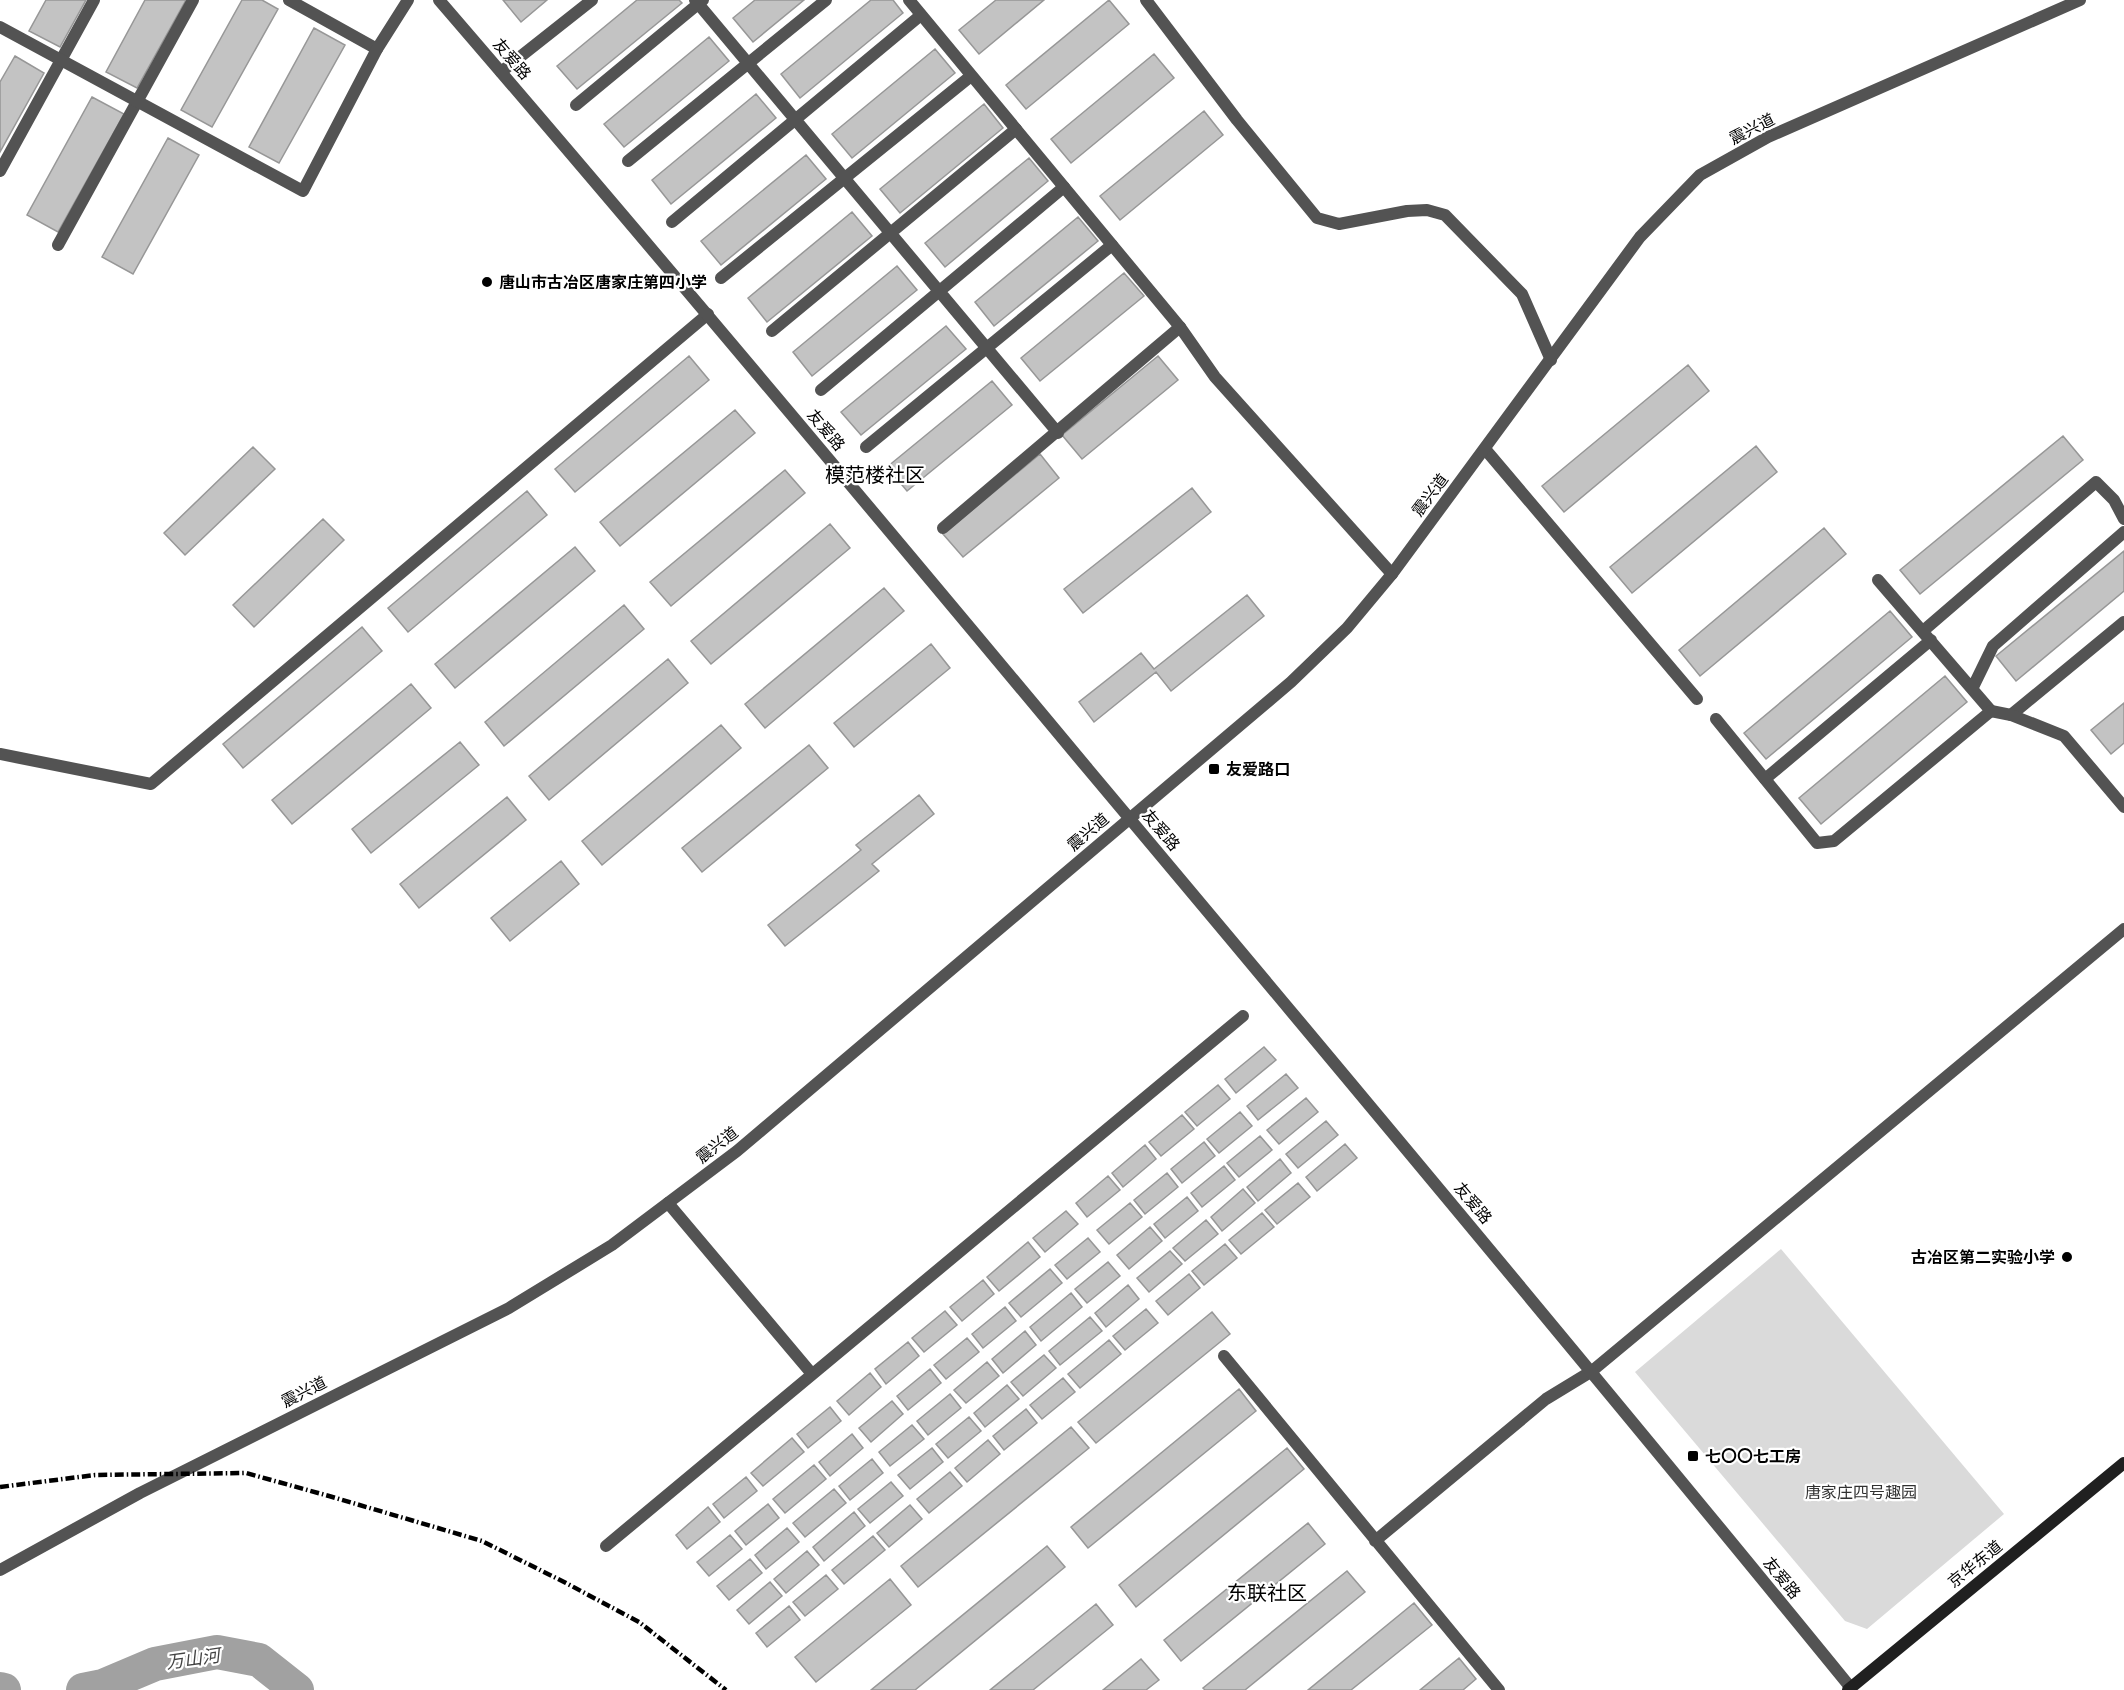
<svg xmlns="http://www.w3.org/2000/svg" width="2124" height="1690" font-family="Arial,'Noto Sans SC',sans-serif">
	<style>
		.green { fill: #dadada }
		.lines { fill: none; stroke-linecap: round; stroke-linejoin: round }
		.river { stroke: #a1a1a1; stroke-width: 34 }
		.building { fill: #c3c3c3; stroke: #979797; stroke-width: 1.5 }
		.service { stroke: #535353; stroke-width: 12 }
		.minor { stroke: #535353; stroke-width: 12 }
		.tertiary { stroke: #535353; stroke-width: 12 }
		.secondary { stroke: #202020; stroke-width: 12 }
		.rail { stroke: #000; stroke-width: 4.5; stroke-dasharray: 9 3 1.5 3; stroke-linecap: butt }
		.poi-dot { fill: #000; stroke: #fff; stroke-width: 2 }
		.labels { text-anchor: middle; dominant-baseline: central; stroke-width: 4.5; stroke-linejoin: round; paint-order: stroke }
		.street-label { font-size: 16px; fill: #000; stroke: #fff }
		.poi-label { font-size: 16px; font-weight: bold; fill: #000; stroke: #fff; text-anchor: start }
		.park-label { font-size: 16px; fill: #313131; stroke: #fff }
		.water-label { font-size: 18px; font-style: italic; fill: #424242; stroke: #fff }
		.quarter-label { font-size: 20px; fill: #000; stroke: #fff }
	</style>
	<rect width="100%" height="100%" fill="#fff"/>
	<path class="green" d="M1781 1249 2004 1514 1867 1629 1845 1621 1635 1372Z"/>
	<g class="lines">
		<path class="river" d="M0 1689 4 1690
			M83 1690 103 1686 155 1664 217 1652 259 1660 297 1690"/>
	</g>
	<path class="building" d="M46 0H86L60 47 29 31Z
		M145 0H186L137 88 106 72Z
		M242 0H262L278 9 212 127 181 110Z
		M503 0H547L521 22Z
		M637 0H679L682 3 577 89 557 66Z
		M755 0H804L753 42 733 18Z
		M871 0H893L903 13 800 98 781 74Z
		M996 0H1044L979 54 959 30Z
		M1109 0 1129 24 1026 109 1006 85Z
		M314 28 345 45 279 163 249 147Z
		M709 37 729 61 624 147 604 124Z
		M935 49 955 73 852 158 832 134Z
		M1154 54 1174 78 1071 163 1051 139Z
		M15 56 44 73 0 152V82Z
		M756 94 776 118 671 204 652 180Z
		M92 97 124 114 58 232 27 215Z
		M984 104 1003 128 900 213 880 189Z
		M1204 111 1223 135 1120 220 1100 196Z
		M168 138 199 155 133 274 102 257Z
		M806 155 826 179 721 265 701 241Z
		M1029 158 1048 181 945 267 925 243Z
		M852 212 872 236 767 322 748 298Z
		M1078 217 1098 241 994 326 975 302Z
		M897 266 917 290 812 376 793 352Z
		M1124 273 1144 296 1040 381 1021 358Z
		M946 326 966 349 861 435 841 412Z
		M689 356 709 380 575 492 555 469Z
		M1158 356 1178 380 1082 459 1062 435Z
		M1688 365 1709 391 1564 512 1542 486Z
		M992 381 1012 405 907 491 887 467Z
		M735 410 755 433 620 546 600 522Z
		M2063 436 2083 460 1920 594 1900 570Z
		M1756 446 1777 472 1632 593 1610 567Z
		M253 447 275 469 185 555 164 533Z
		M1040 454 1059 478 963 557 943 534Z
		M785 470 805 493 671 606 650 582Z
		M1192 488 1211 512 1083 613 1064 589Z
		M527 491 547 515 408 632 388 608Z
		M323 519 344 540 254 627 233 605Z
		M830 524 850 548 711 664 691 641Z
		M1824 528 1846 554 1700 676 1679 650Z
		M575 547 595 571 455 688 435 664Z
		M2124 551V591L2016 681 1996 656Z
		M884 588 904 611 765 728 745 704Z
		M1247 595 1264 616 1171 691 1156 672 1094 722 1079 702 1141 653 1154 669Z
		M624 605 644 629 504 746 485 722Z
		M1890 611 1912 637 1766 759 1744 733Z
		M362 627 382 651 243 768 223 744Z
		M931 644 950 668 854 747 834 723Z
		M668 659 688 683 549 800 529 776Z
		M1945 676 1967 702 1821 824 1799 798Z
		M411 684 431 708 292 824 272 800Z
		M2124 703V743L2111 754 2091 730Z
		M721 725 741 748 602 865 582 841Z
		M460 742 479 765 371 853 352 829Z
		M809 745 828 768 702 872 682 848Z
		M919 795 934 814 872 864 879 871 785 946 768 925 861 850 856 845Z
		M507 797 526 820 419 908 400 884Z
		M561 861 579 884 510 941 491 918Z
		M1264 1047 1276 1060 1236 1093 1225 1079Z
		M1286 1074 1298 1088 1258 1120 1247 1106Z
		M1218 1085 1230 1099 1197 1126 1185 1112Z
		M1306 1098 1318 1112 1279 1144 1267 1130Z
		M1240 1112 1252 1126 1219 1153 1207 1139Z
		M1182 1115 1194 1129 1161 1156 1149 1142Z
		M1326 1121 1338 1135 1298 1168 1286 1154Z
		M1260 1136 1272 1150 1239 1177 1227 1163Z
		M1204 1142 1215 1156 1182 1183 1171 1169Z
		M1345 1144 1357 1158 1317 1191 1306 1177Z
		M1145 1145 1156 1159 1123 1187 1112 1173Z
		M1280 1159 1291 1173 1258 1201 1247 1187Z
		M1224 1166 1235 1180 1202 1207 1191 1193Z
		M1167 1173 1178 1187 1145 1214 1134 1200Z
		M1108 1176 1120 1190 1087 1217 1076 1203Z
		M1298 1183 1310 1197 1277 1224 1265 1210Z
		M1243 1189 1255 1203 1222 1231 1211 1217Z
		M1187 1197 1198 1211 1165 1238 1154 1224Z
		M1130 1203 1142 1217 1109 1244 1097 1230Z
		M1066 1211 1078 1224 1045 1252 1033 1238Z
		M1262 1213 1274 1227 1241 1254 1229 1240Z
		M1206 1220 1218 1234 1185 1261 1173 1248Z
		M1150 1227 1162 1241 1129 1269 1117 1255Z
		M1088 1238 1100 1252 1067 1279 1055 1265Z
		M1028 1242 1040 1257 999 1291 987 1277Z
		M1225 1244 1237 1258 1204 1285 1192 1271Z
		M1170 1251 1182 1264 1149 1292 1137 1278Z
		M1108 1262 1120 1276 1087 1303 1075 1289Z
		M1050 1269 1062 1283 1021 1317 1009 1303Z
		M1189 1274 1200 1288 1168 1315 1156 1301Z
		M983 1280 994 1294 962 1321 950 1307Z
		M1128 1285 1139 1299 1106 1327 1095 1313Z
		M1071 1293 1082 1307 1041 1341 1030 1327Z
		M1005 1307 1016 1321 983 1348 972 1334Z
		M1146 1309 1158 1323 1125 1350 1113 1336Z
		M945 1311 957 1325 924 1352 912 1338Z
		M1212 1312 1230 1334 1096 1443 1078 1422Z
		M1090 1317 1102 1331 1060 1365 1049 1351Z
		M1025 1331 1036 1345 1003 1373 992 1359Z
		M967 1338 979 1352 946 1379 934 1365Z
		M1109 1340 1121 1354 1080 1388 1068 1374Z
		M908 1342 919 1356 886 1384 875 1369Z
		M1044 1355 1056 1368 1023 1396 1011 1382Z
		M987 1362 999 1376 966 1403 954 1390Z
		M930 1369 941 1383 908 1410 897 1396Z
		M870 1373 881 1387 849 1415 837 1401Z
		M1063 1378 1075 1392 1042 1419 1030 1405Z
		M1007 1385 1019 1399 985 1427 974 1413Z
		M1239 1389 1256 1411 1088 1548 1071 1527Z
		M950 1394 961 1408 928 1435 917 1421Z
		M892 1401 903 1414 871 1442 859 1428Z
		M830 1407 841 1421 808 1448 797 1434Z
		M1026 1409 1037 1423 1004 1450 993 1436Z
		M969 1417 981 1431 948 1458 936 1444Z
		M912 1425 924 1439 890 1466 879 1452Z
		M1071 1427 1089 1448 918 1587 901 1566Z
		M852 1434 863 1448 830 1476 819 1462Z
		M792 1438 804 1452 763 1486 751 1473Z
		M988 1440 1000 1454 967 1482 955 1468Z
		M932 1448 943 1462 910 1489 898 1475Z
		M1287 1448 1304 1469 1136 1607 1119 1585Z
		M872 1459 883 1473 850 1500 839 1486Z
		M814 1465 826 1479 785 1513 773 1499Z
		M950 1472 962 1486 929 1513 917 1499Z
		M746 1477 757 1491 724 1518 713 1504Z
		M891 1482 903 1496 870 1523 858 1509Z
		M834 1489 846 1503 805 1537 793 1523Z
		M768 1504 779 1518 746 1545 735 1531Z
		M910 1505 922 1519 889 1547 877 1533Z
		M708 1507 720 1522 687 1549 676 1535Z
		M854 1512 865 1526 824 1561 813 1547Z
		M1308 1523 1325 1544 1181 1661 1164 1640Z
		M787 1528 799 1542 766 1569 755 1555Z
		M730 1535 742 1549 709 1576 697 1562Z
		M873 1536 885 1550 844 1584 832 1570Z
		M1047 1546 1065 1567 915 1690H871Z
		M807 1551 819 1565 786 1593 774 1579Z
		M750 1559 762 1573 729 1600 717 1586Z
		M1347 1571 1365 1592 1245 1690H1205L1203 1688Z
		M826 1575 838 1589 805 1616 793 1602Z
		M890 1579 911 1605 816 1682 795 1657Z
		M770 1582 782 1596 749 1624 737 1610Z
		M1414 1603 1432 1625 1351 1690H1308Z
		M1096 1604 1113 1625 1033 1690H990Z
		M789 1606 800 1620 767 1647 756 1633Z
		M1459 1658 1476 1679 1463 1690H1420Z
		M1141 1659 1159 1680 1146 1690H1103Z"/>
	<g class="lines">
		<path class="service" d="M289 0 377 49
			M695 0 1058 433
			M576 105 703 0
			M628 161 826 0
			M0 171 94 0
			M672 222 921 15
			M58 245 193 0
			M721 278 971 76
			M772 331 1016 129
			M821 390 1064 187
			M866 447 1112 245
			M943 528 1180 327
			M1878 580 1991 711
			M1923 631 2096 482 2114 500 2124 519
			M1973 687 1993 646 2124 532
			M2011 715 2124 622
			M1765 779 1931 640"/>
		<path class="minor" d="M909 0 1180 327 1215 377 1392 574
			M1146 0 1237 120 1317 218 1339 224 1407 211 1427 210 1445 215 1522 294 1551 360
			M0 27 303 191 377 49 408 0
			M501 72 592 0
			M1485 449 1697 699
			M1716 719 1817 843 1834 841 1991 711 2011 715 2064 736 2124 807
			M0 754 151 784 708 314
			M668 1203 812 1374
			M1224 1356 1499 1690
			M1375 1541 1546 1399 1592 1371 2124 929
			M606 1546 1243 1016"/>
		<path class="tertiary" d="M439 0C658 254 873 511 1088 769 1344 1074 1599 1379 1851 1688
			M0 1570 140 1493 509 1308 612 1245 737 1151 1291 682 1347 628 1392 574 1640 237 1700 175 1768 137 2080 0"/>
		<path class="secondary" d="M1848 1690 2124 1463"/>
		<path class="rail" d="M0 1487 95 1475 246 1473 329 1496 482 1541 566 1583 639 1622 726 1690"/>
	</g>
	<g class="poi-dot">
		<circle cx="487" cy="282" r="6"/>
		<rect x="1208" y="763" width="12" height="12" rx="3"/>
		<circle cx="2067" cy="1257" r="6"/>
		<rect x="1687" y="1450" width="12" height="12" rx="3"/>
	</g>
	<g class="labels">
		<g class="street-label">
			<text transform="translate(512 59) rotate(49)">友爱路</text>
			<text transform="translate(1752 129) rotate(-27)">震兴道</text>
			<text transform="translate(826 430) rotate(50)">友爱路</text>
			<text transform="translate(1430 495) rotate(-53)">震兴道</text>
			<text transform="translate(1161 830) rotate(50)">友爱路</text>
			<text transform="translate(1088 832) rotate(-40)">震兴道</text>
			<text transform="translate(717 1145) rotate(-38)">震兴道</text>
			<text transform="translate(1473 1203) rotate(50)">友爱路</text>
			<text transform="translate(304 1392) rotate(-27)">震兴道</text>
			<text transform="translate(1975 1564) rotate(-39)">京华东道</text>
			<text transform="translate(1782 1578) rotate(51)">友爱路</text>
		</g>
		<g class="poi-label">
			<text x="499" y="282">唐山市古冶区唐家庄第四小学</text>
			<text x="1226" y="769">友爱路口</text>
			<text x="2055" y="1257" text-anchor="end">古冶区第二实验小学</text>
			<text x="1705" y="1456">七〇〇七工房</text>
		</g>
		<g class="park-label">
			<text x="1861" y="1492">唐家庄四号趣园</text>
		</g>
		<g class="water-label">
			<text transform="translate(193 1659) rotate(-8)">万山河</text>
		</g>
		<g class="quarter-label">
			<text x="875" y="475">模范楼社区</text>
			<text x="1267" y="1593">东联社区</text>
		</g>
	</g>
</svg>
